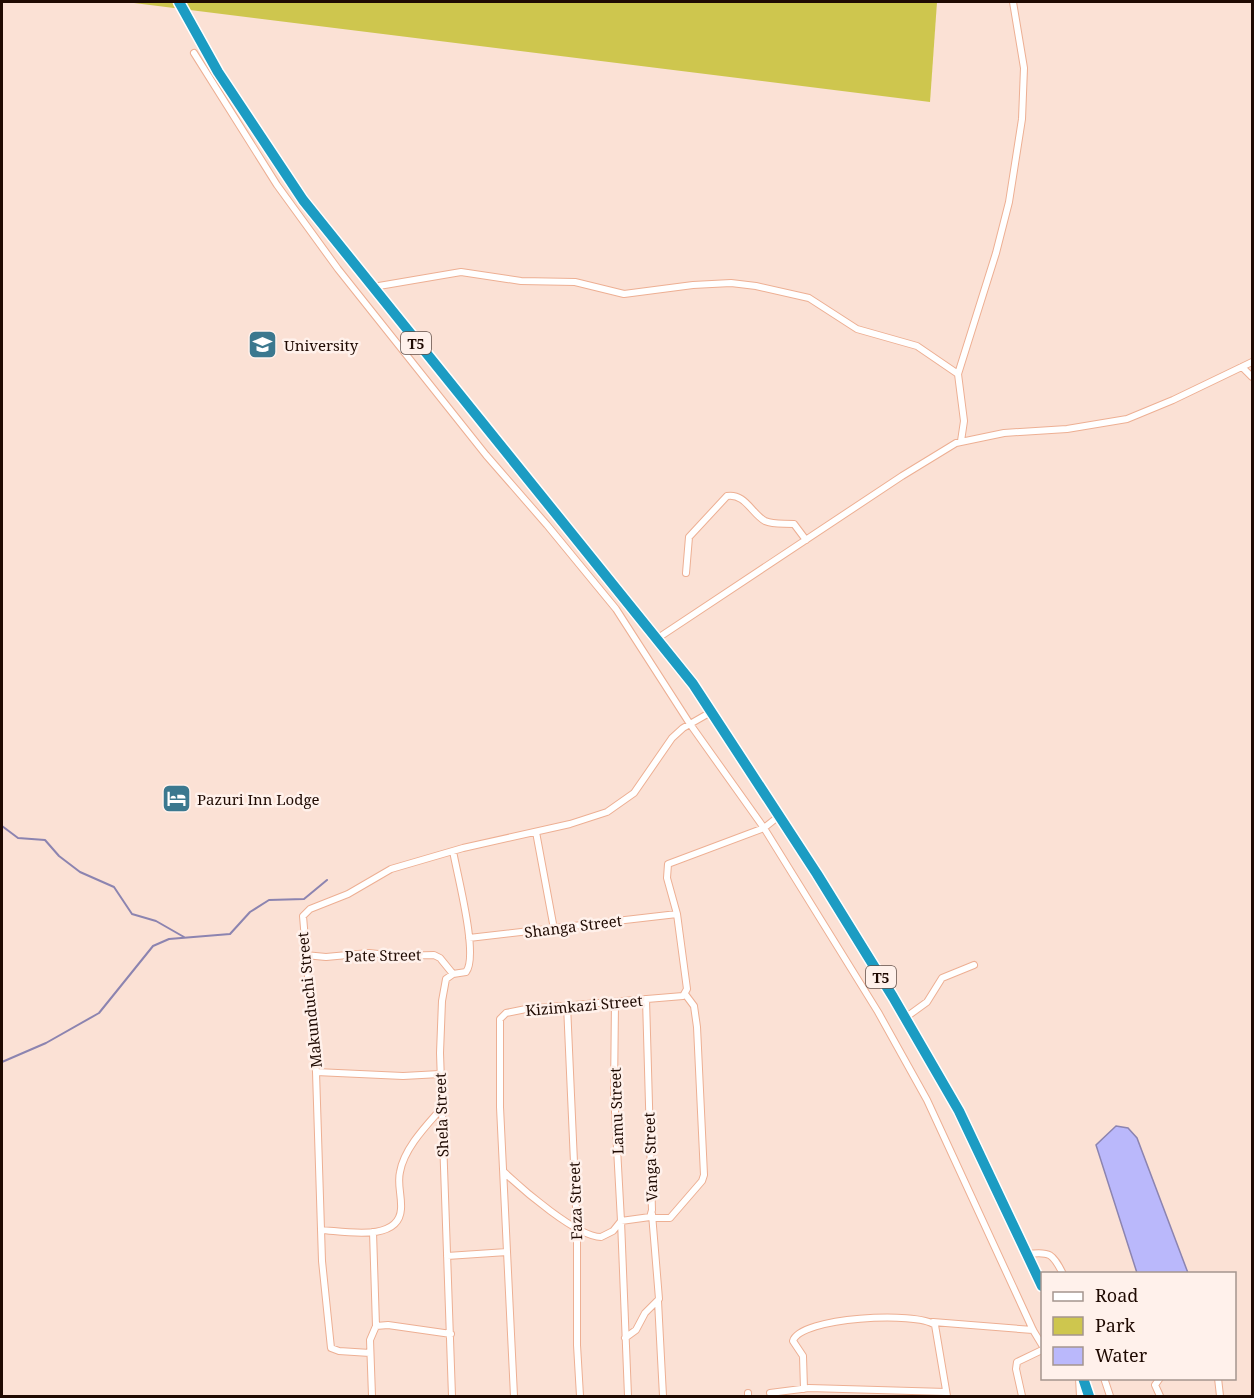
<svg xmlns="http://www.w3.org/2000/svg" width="1254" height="1398" font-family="'Noto Serif',serif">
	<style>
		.green { fill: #cec64e }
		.water { fill: #bab8fb; stroke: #8c84b0; stroke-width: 1.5 }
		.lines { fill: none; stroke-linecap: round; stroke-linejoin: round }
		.stream { stroke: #8c84b0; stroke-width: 2 }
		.street-casing { stroke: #edaf93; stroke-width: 8 }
		.highway-casing { stroke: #fff; stroke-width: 13 }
		.street { stroke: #fff; stroke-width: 6 }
		.highway { stroke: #1c9cc3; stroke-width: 10 }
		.labels { text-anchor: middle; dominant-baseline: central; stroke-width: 5; stroke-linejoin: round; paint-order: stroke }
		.shield { fill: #fff1eb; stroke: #624f48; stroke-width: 1.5 }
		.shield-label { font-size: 14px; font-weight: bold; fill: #1f0a02 }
		.poi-label { font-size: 15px; fill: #1f0a02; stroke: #fff1eb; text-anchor: start }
		.street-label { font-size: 15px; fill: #1f0a02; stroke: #fff1eb }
	</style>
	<rect width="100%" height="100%" fill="#fbe1d5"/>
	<path class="green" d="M126 2H937L930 102Z"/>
	<path class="water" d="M1116 1126 1128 1128 1137 1138 1188 1273H1137L1096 1145Z"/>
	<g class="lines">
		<path class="stream" d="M2 826 18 838 45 840 59 856 80 872 114 887 132 914 156 921 184 937
			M2 1062 46 1043 99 1013 153 946 169 939 230 934 250 912 269 900 304 899 327 880"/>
		<defs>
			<path id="street" d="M194 53 277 185 338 269 486 455 547 525 616 609 690 724 764 828 878 1012 927 1100 1033 1330 1042 1345
				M373 287 461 272 521 281 575 282 624 294 693 285 731 283 756 286 809 298 857 329 917 346 958 374
				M1242 367 1252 377
				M961 441 964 421 958 374 996 253 1009 202 1022 119 1024 68 1013 2
				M686 573 689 537 727 496C745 493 752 514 765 521 774 525 784 523 794 524L806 540
				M658 638 902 476 956 443 1004 433 1067 429 1127 419 1173 400 1252 362
				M536 832 554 929
				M469 938 677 914
				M305 955 326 957 369 953 396 956 434 955 440 958 453 974
				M567 1005 577 1230V1345L580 1396
				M905 1018 927 1002 942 978 974 965
				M316 1072 403 1076 440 1074
				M504 1172C522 1189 577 1237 601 1237L613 1231 621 1221 614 1093 615 1002
				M652 1218H670L702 1181 704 1175 697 1027 694 1006 685 994
				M321 1230C343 1231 399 1243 401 1209 402 1196 397 1184 400 1172 404 1149 425 1127 440 1110
				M373 1232 376 1326
				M1028 1254C1050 1251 1053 1254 1063 1274
				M447 1256 507 1252
				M658 1301 663 1396
				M933 1322 1033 1330
				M625 1338 636 1330 645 1313 659 1299 652 1214
				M370 1353 339 1351 331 1348 322 1261 316 1072 303 916 310 909 348 894 391 869 463 848 570 824 607 812 634 793 672 738 683 728 711 712
				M1079 1378 1080 1396
				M1104 1378 1110 1396
				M1160 1378 1155 1385 1160 1396
				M1218 1378 1220 1396
				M804 1389 803 1356 793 1341C800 1317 917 1311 935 1325L947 1396
				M748 1393V1396
				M770 1393 809 1388 946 1392
				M372 1396 370 1340 376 1326 388 1325 451 1334
				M452 1396 440 1053 442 1001 446 979 453 974 466 972C479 956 457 874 453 851
				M514 1396 500 1107V1019L506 1013 526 1009 683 996 687 989 677 914 667 878 668 864 764 828 779 816
				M628 1396 621 1221 650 1217 652 1210 646 999
				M1022 1396 1016 1369 1017 1362 1042 1350"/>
			<path id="highway" d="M179 2 218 72 303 200 693 684 817 874 893 997 959 1111 1042 1286
				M1083 1378 1089 1396"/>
		</defs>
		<use href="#street" class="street-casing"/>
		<use href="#highway" class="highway-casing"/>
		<use href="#street" class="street"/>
		<use href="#highway" class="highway"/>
	</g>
	<defs>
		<symbol id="school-square" viewBox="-11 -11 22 22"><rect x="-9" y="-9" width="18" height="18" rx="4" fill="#3b788f" stroke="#fff1eb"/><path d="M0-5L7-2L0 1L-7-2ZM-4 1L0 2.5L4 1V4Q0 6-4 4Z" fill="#fff"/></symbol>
		<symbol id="hotel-square" viewBox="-11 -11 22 22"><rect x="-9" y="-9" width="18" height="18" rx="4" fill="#3b788f" stroke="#fff1eb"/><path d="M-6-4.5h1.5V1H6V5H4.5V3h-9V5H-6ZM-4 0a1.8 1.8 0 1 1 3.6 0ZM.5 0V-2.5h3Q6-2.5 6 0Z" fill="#fff"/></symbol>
	</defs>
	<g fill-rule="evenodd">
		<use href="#school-square" x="246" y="328" width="33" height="33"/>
		<use href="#hotel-square" x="160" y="782" width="33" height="33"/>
	</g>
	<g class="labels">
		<g class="shield">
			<rect x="401" y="332" width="30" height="22" rx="4.5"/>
			<rect x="866" y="966" width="30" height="22" rx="4.5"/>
		</g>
		<g class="shield-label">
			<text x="416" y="343">T5</text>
			<text x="881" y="977">T5</text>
		</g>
		<g class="poi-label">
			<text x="284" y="345">University</text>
			<text x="197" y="799">Pazuri Inn Lodge</text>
		</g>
		<g class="street-label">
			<text transform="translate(573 926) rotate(-7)">Shanga Street</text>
			<text transform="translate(383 955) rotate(-1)">Pate Street</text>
			<text transform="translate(309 1000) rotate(-96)">Makunduchi Street</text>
			<text transform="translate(584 1005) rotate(-5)">Kizimkazi Street</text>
			<text transform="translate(616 1111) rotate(-92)">Lamu Street</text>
			<text transform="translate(441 1115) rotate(-92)">Shela Street</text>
			<text transform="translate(650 1157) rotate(-92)">Vanga Street</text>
			<text transform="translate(575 1201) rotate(-92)">Faza Street</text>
		</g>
	</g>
	<rect width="1254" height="1398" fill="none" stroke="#1f0a02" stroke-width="6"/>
	<rect x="1041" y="1272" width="195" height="108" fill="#fff1eb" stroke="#a5958e" stroke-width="1.5"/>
	<rect x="1053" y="1292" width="30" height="9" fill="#ffffff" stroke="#a5958e" stroke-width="1.5"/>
	<text x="1095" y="1302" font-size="18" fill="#1f0a02">Road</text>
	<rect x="1053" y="1317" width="30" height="18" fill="#cec64e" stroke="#a5958e" stroke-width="1.5"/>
	<text x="1095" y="1332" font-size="18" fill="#1f0a02">Park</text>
	<rect x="1053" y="1347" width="30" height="18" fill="#bab8fb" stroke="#a5958e" stroke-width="1.5"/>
	<text x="1095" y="1362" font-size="18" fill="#1f0a02">Water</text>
</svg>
